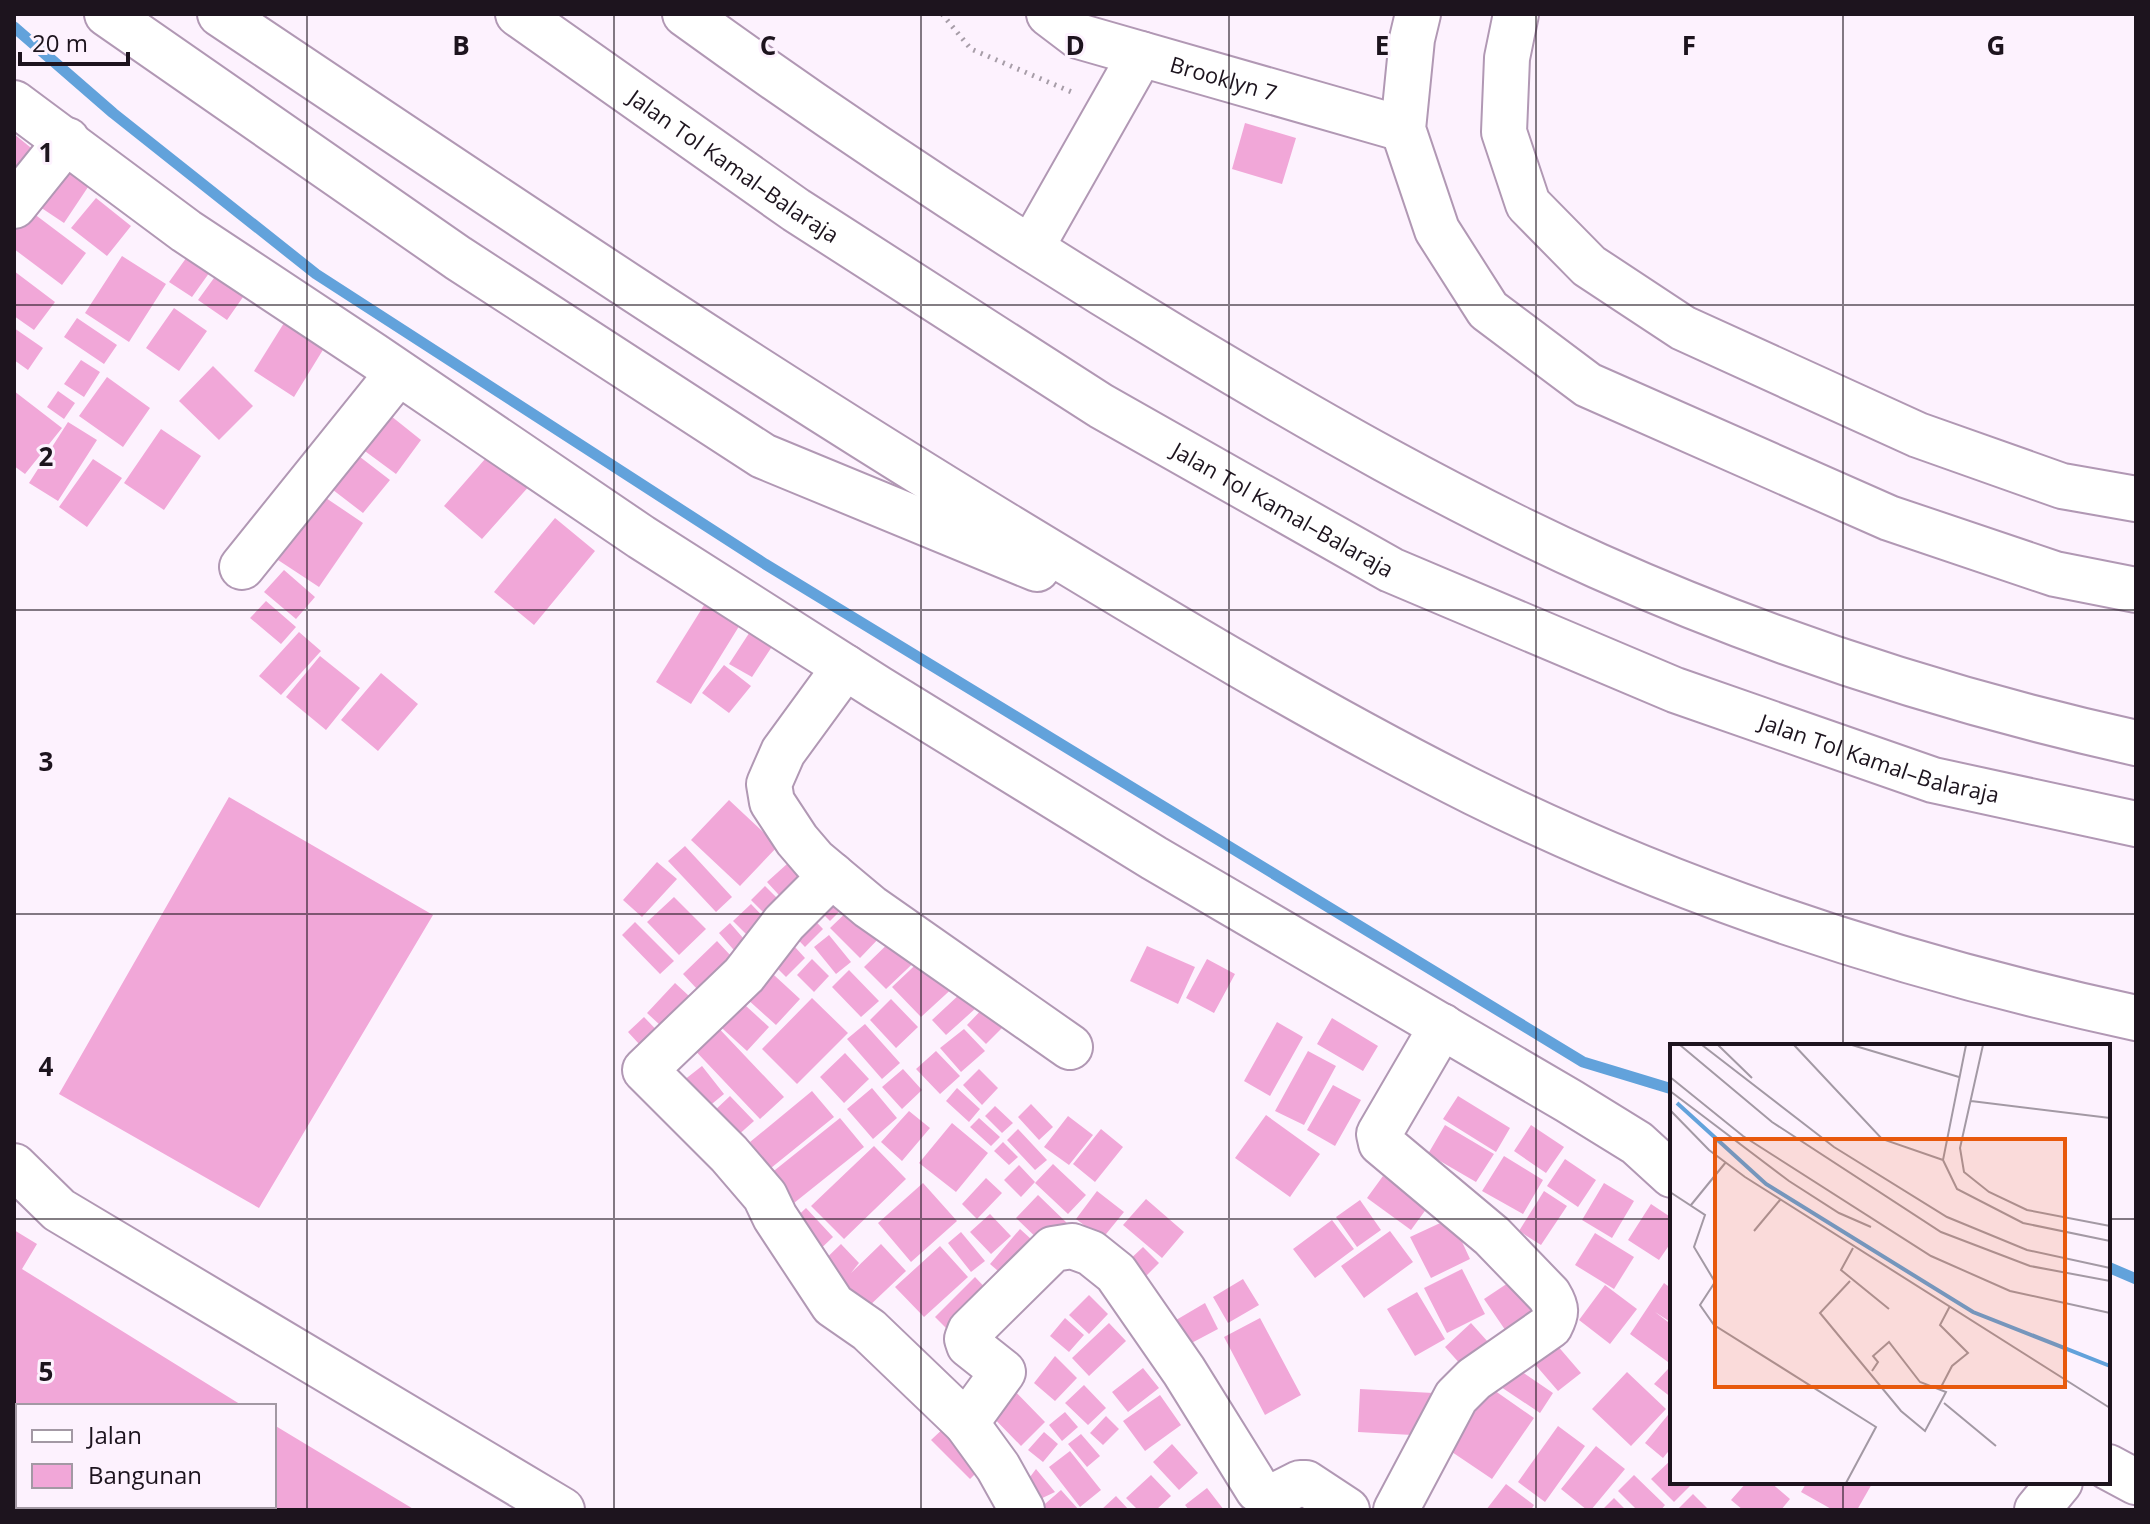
<svg xmlns="http://www.w3.org/2000/svg" width="2150" height="1524" font-family="'Open Sans',sans-serif">
	<style>
		.lines { fill: none; stroke-linecap: round; stroke-linejoin: round }
		.stream { stroke: #62a2db; stroke-width: 11 }
		.building { fill: #f1a7d8 }
		.minor-casing { stroke: #b198b4; stroke-width: 48 }
		.highway-casing { stroke: #b198b4; stroke-width: 48 }
		.path { stroke: #a79da8; stroke-width: 5; stroke-dasharray: 2 6; stroke-linecap: butt }
		.minor { stroke: #fff; stroke-width: 44 }
		.highway { stroke: #fff; stroke-width: 44 }
		.grid { fill: none; stroke: #1d141e; stroke-width: 2; stroke-opacity: 0.55 }
		.labels { text-anchor: middle; dominant-baseline: central; stroke-width: 6; stroke-linejoin: round; paint-order: stroke }
		.street-label { font-size: 22px; fill: #1d141e; stroke: #fdf2fe }
		.inset-river { fill: none; stroke: #62a2db; stroke-width: 4 }
		.inset-road { fill: none; stroke: #a399a4; stroke-width: 2 }
		.view { fill: #e8590c; fill-opacity: 0.15; stroke: #e8590c; stroke-width: 4 }
		.inset-edge { fill: none; stroke: #1d141e; stroke-width: 4 }
		.grid-label { font-size: 26px; text-anchor: middle; font-weight: bold; fill: #1d141e; stroke: #fdf2fe; stroke-width: 6; stroke-linejoin: round; paint-order: stroke }
	</style>
	<rect width="100%" height="100%" fill="#fdf2fe"/>
	<g class="lines">
		<path class="stream" d="M14 27 113 113 316 274 765 564 1583 1062 1672 1089
			M2108 1267 2136 1279"/>
	</g>
	<path class="building" d="M1245 123 1296 138 1282 184 1232 169Z
		M14 134 41 156 14 188Z
		M65 150 98 172 64 223 31 201Z
		M96 198 131 226 107 256 71 228Z
		M25 207 86 253 62 285 14 249V222Z
		M194 247 217 262 192 297 169 282Z
		M122 256 166 284 129 342 85 313Z
		M222 267 250 287 227 320 198 300Z
		M14 271 55 302 34 330 14 316Z
		M174 308 207 331 179 371 146 348Z
		M289 315 329 340 294 397 254 371Z
		M77 318 117 345 104 364 64 337Z
		M14 328 43 348 28 370 14 360Z
		M81 360 100 372 84 397 64 384Z
		M213 366 253 406 219 440 179 401Z
		M107 377 150 408 123 447 79 416Z
		M14 391 62 428 25 474 14 466Z
		M58 391 75 403 64 419 47 407Z
		M381 408 421 440 396 474 354 443Z
		M68 422 97 440 58 501 29 483Z
		M161 429 201 456 164 510 124 483Z
		M351 450 390 480 363 513 324 483Z
		M492 451 531 484 482 539 444 506Z
		M93 459 122 478 87 527 59 507Z
		M323 496 363 523 319 587 278 560Z
		M555 518 595 551 534 625 494 592Z
		M284 570 315 597 296 619 264 592Z
		M711 594 746 615 691 704 656 682Z
		M266 601 296 627 281 644 250 618Z
		M757 621 779 636 752 677 729 664Z
		M299 632 321 651 281 695 259 676Z
		M320 656 360 688 326 730 286 697Z
		M724 665 751 686 729 713 702 693Z
		M381 673 418 704 378 751 341 720Z
		M229 797 433 915 259 1208 59 1094Z
		M729 800 778 846 740 886 691 840Z
		M685 846 732 897 716 912 668 861Z
		M657 862 677 879 642 917 623 900Z
		M787 864 809 887 789 906 767 882Z
		M765 886 788 909 774 923 751 900Z
		M674 897 706 929 679 955 647 922Z
		M812 903H848L830 921Z
		M751 904 775 929 758 946 733 921Z
		M853 906 882 935 860 958 830 928Z
		M803 908 823 929 805 947 784 925Z
		M635 922 674 961 660 974 622 935Z
		M730 923 757 954 746 964 719 933Z
		M902 930 924 953 886 989 864 967Z
		M784 935 805 958 786 977 764 955Z
		M829 935 851 962 836 974 814 947Z
		M717 941 745 971 711 1004 683 974Z
		M1147 946 1195 967 1178 1004 1130 981Z
		M928 953 957 984 921 1017 892 987Z
		M812 959 829 976 814 992 797 975Z
		M1207 959 1235 974 1214 1013 1186 998Z
		M761 963 800 999 776 1025 736 989Z
		M849 970 879 1001 861 1017 832 987Z
		M675 983 702 1008 674 1038 647 1013Z
		M961 993 976 1008 946 1035 932 1020Z
		M734 995 769 1027 747 1051 712 1019Z
		M812 998 848 1033 797 1084 762 1049Z
		M891 999 918 1027 896 1048 870 1020Z
		M987 1004 1007 1023 986 1044 967 1025Z
		M644 1017 668 1042 651 1057 628 1032Z
		M1332 1018 1378 1046 1363 1071 1317 1044Z
		M711 1020 784 1097 760 1119 687 1042Z
		M1277 1022 1303 1037 1270 1096 1244 1081Z
		M865 1024 900 1063 882 1079 847 1039Z
		M964 1029 985 1051 961 1072 940 1048Z
		M936 1051 960 1076 940 1094 916 1069Z
		M1308 1051 1336 1066 1304 1125 1275 1111Z
		M845 1053 869 1079 844 1103 820 1077Z
		M702 1066 724 1094 702 1112 679 1084Z
		M903 1069 922 1090 902 1109 882 1087Z
		M979 1069 998 1088 982 1105 963 1085Z
		M1333 1085 1361 1100 1335 1146 1307 1130Z
		M872 1088 897 1118 873 1139 847 1109Z
		M957 1088 980 1109 969 1122 946 1101Z
		M812 1091 834 1117 771 1168 750 1142Z
		M730 1096 754 1121 736 1137 712 1113Z
		M1458 1096 1510 1128 1496 1152 1443 1119Z
		M1031 1104 1053 1127 1039 1140 1018 1117Z
		M995 1106 1013 1123 1002 1133 985 1116Z
		M909 1111 930 1128 902 1161 881 1142Z
		M1266 1115 1320 1154 1290 1197 1235 1158Z
		M1068 1116 1093 1135 1069 1165 1044 1147Z
		M840 1118 864 1147 794 1203 770 1174Z
		M979 1118 1000 1137 991 1146 970 1127Z
		M952 1123 988 1153 956 1192 919 1163Z
		M1445 1125 1494 1154 1476 1182 1428 1154Z
		M1531 1125 1564 1147 1546 1173 1514 1151Z
		M1018 1129 1047 1160 1035 1170 1007 1140Z
		M1101 1129 1123 1147 1095 1182 1073 1164Z
		M1003 1142 1018 1157 1009 1165 994 1151Z
		M874 1146 906 1179 844 1239 811 1206Z
		M1504 1156 1543 1180 1523 1214 1482 1191Z
		M1565 1159 1596 1180 1578 1207 1547 1186Z
		M1053 1164 1086 1195 1068 1214 1035 1183Z
		M1019 1165 1035 1182 1021 1197 1004 1180Z
		M1383 1176 1427 1208 1411 1230 1367 1198Z
		M986 1178 1002 1193 977 1219 962 1204Z
		M923 1183 957 1221 911 1262 878 1223Z
		M1604 1183 1634 1201 1612 1238 1582 1220Z
		M1097 1191 1124 1212 1102 1239 1076 1219Z
		M1544 1191 1567 1206 1541 1245 1519 1231Z
		M1038 1195 1068 1224 1046 1247 1016 1218Z
		M1146 1199 1184 1232 1162 1258 1123 1225Z
		M1360 1200 1381 1230 1357 1247 1336 1217Z
		M1651 1204 1672 1218V1241L1659 1260 1628 1240Z
		M806 1208 833 1237 812 1257 784 1229Z
		M990 1214 1011 1236 991 1254 970 1232Z
		M1451 1218 1470 1259 1431 1278 1410 1237Z
		M1332 1220 1354 1249 1315 1278 1293 1249Z
		M1020 1229 1042 1249 1012 1283 990 1264Z
		M14 1230 37 1244 22 1269 243 1406H18V1446L14 1444Z
		M1390 1231 1413 1262 1364 1298 1341 1266Z
		M961 1232 985 1261 971 1272 948 1243Z
		M1595 1233 1634 1257 1614 1289 1575 1265Z
		M841 1244 859 1263 851 1273 881 1244 906 1271 866 1309 813 1271Z
		M940 1246 968 1277 924 1317 895 1287Z
		M1143 1247 1159 1263 1141 1281 1124 1265Z
		M1462 1269 1485 1314 1447 1333 1424 1288Z
		M975 1277 994 1297 954 1336 935 1317Z
		M1243 1279 1259 1305 1228 1323 1213 1297Z
		M1511 1281 1537 1319 1510 1337 1484 1299Z
		M1664 1283 1672 1289V1323L1655 1312 1672 1325V1365L1630 1334Z
		M1605 1285 1637 1309 1610 1344 1579 1320Z
		M1417 1292 1445 1339 1415 1356 1387 1309Z
		M1089 1295 1108 1314 1089 1334 1069 1315Z
		M1205 1303 1218 1329 1184 1347 1171 1323Z
		M1065 1318 1084 1335 1069 1352 1050 1336Z
		M1260 1318 1301 1395 1265 1415 1224 1337Z
		M1109 1323 1126 1341 1089 1376 1072 1358Z
		M1471 1323 1497 1352 1470 1375 1445 1347Z
		M1556 1344 1581 1373 1558 1391 1533 1362Z
		M1055 1356 1077 1378 1055 1401 1034 1383Z
		M1515 1367 1553 1393 1540 1413 1501 1387Z
		M1143 1368 1159 1388 1128 1412 1112 1392Z
		M1668 1369 1672 1372V1398L1654 1384Z
		M1627 1372 1666 1409 1631 1446 1592 1409Z
		M1008 1384 1045 1422 1021 1446 984 1408Z
		M1084 1385 1106 1408 1088 1425 1065 1403Z
		M1491 1388 1534 1418 1492 1479 1449 1450Z
		M1360 1389 1433 1393 1430 1436 1358 1432Z
		M1160 1395 1181 1425 1145 1451 1123 1421Z
		M1672 1410V1447L1663 1458 1645 1443Z
		M1065 1412 1078 1427 1062 1441 1049 1425Z
		M1106 1416 1119 1429 1103 1445 1090 1433Z
		M274 1425 415 1510H100L102 1506H274Z
		M947 1425 985 1464 970 1479 931 1440Z
		M1558 1426 1585 1446 1545 1502 1518 1482Z
		M1044 1432 1058 1444 1043 1462 1028 1450Z
		M1081 1434 1100 1456 1087 1467 1068 1444Z
		M1172 1444 1198 1473 1179 1490 1153 1462Z
		M1596 1446 1625 1469 1591 1510H1587L1561 1489Z
		M1070 1451 1101 1490 1080 1507 1049 1467Z
		M1672 1459V1482H1694L1674 1502 1651 1479Z
		M1036 1469 1055 1492 1034 1502 1021 1489Z
		M1151 1475 1171 1496 1156 1510H1138L1126 1498Z
		M1634 1475 1665 1505 1661 1510H1637L1618 1491Z
		M1747 1482H1770L1790 1499 1781 1510H1743L1731 1500Z
		M1807 1482H1873L1857 1510H1833L1801 1492Z
		M1506 1484 1534 1505 1531 1510H1486Z
		M1207 1488 1224 1510H1189L1185 1505Z
		M1061 1490 1079 1510H1038Z
		M1693 1494 1709 1510H1677Z
		M1116 1496 1129 1510H1101Z
		M1614 1498 1626 1510H1602Z"/>
	<g class="lines">
		<defs>
			<g id="minor">
				<path id="s1" d="M1049 14 1078 36 1403 129"/>
				<path d="M1418 14 1412 39 1403 129 1437 230 1488 310 1588 385 1889 518 2055 574 2136 590"/>
				<path d="M1516 14 1507 58 1504 132 1528 204 1589 266 1683 328 1918 435 2062 486 2136 499"/>
				<path d="M14 103 186 231 373 355 641 537 878 688 1154 858 1569 1101 1637 1143 1672 1175"/>
				<path d="M14 206 67 140"/>
				<path d="M1031 248 1141 54"/>
				<path d="M242 567 398 373"/>
				<path d="M845 667 783 752 769 784 772 802 797 840 815 861 870 907 1070 1047"/>
				<path d="M832 875 784 923 744 975 645 1070 729 1154 765 1196 775 1217 833 1305 869 1330 966 1423 998 1467 1022 1510"/>
				<path d="M14 1166 59 1210 562 1510"/>
				<path d="M966 1423 1003 1372 969 1345 967 1339 970 1331 1053 1249 1072 1246 1091 1253 1116 1273 1184 1371 1258 1490 1272 1497 1300 1483H1306L1347 1510"/>
				<path d="M2108 1467 2136 1482"/>
				<path d="M1396 1510 1456 1397 1474 1379 1550 1326C1557 1313 1557 1308 1549 1295L1492 1236 1381 1143 1379 1134 1442 1026"/>
				<path d="M2037 1510 2060 1482"/>
			</g>
			<g id="highway">
				<path d="M107 14 458 258 763 456 1037 569"/>
				<path d="M220 14C481 189 741 364 1009 527 1162 620 1315 713 1475 793 1683 896 1909 969 2136 1018"/>
				<path id="s2" d="M518 14 796 210 1101 406 1391 570 1675 690 1933 780 2136 824"/>
				<path d="M685 14C845 130 1010 238 1179 340 1315 422 1453 501 1598 566 1770 643 1952 702 2136 743"/>
			</g>
		</defs>
		<use href="#minor" class="minor-casing"/>
		<use href="#highway" class="highway-casing"/>
		<path class="path" d="M942 14 971 49 1074 93"/>
		<use href="#minor" class="minor"/>
		<use href="#highway" class="highway"/>
	</g>
	<path class="grid" d="M307 14V1510M614 14V1510M921 14V1510M1229 14V1510M1536 14V1510M1843 14V1046M14 305H2136M14 610H2136M14 914H2136M14 1219H1672M2108 1219H2136M1843 1482V1510"/>
	<g class="labels">
		<g class="street-label">
			<text stroke="none"><textPath href="#s1" startOffset="188">Brooklyn 7</textPath></text>
			<text stroke="none"><textPath href="#s2" startOffset="264">Jalan Tol Kamal–Balaraja</textPath></text>
			<text stroke="none"><textPath href="#s2" startOffset="912">Jalan Tol Kamal–Balaraja</textPath></text>
			<text stroke="none"><textPath href="#s2" startOffset="1560">Jalan Tol Kamal–Balaraja</textPath></text>
		</g>
	</g>
	<g transform="translate(1670 1044)">
		<rect width="440" height="440" fill="#fdf2fe"/>
		<path class="inset-river" d="M7 59 96 140 303 268 440 322"/>
		<path class="inset-road" d="M10 1 102 78 271 188 360 222 440 237M32 1 164 103 277 173 357 206 440 224M48 1 82 34M124 1 212 95 273 116M182 1 289 33M296 1 273 116 287 145 353 179 440 197M313 1 290 104 294 128 319 148 357 166 440 182M0 33 73 92 261 212 340 247 440 269M0 47 119 137 169 169 201 183M301 57 440 74M0 66 39 106 75 133 440 364M0 148 35 171 24 203 45 238 30 261 44 281 206 383 176 439M21 161 56 118M84 187 110 156M183 204 171 226 219 265M180 237 150 269 231 367 255 387 276 348 250 338 219 298 203 312 208 318 202 327M270 345 282 322 298 309 270 281 280 262M274 359 326 402"/>
		<path class="view" d="M45 95H395V343H45Z"/>
		<rect width="440" height="440" class="inset-edge"/>
	</g>
	<g class="grid-label">
		<text x="461" y="55">B</text>
		<text x="768" y="55">C</text>
		<text x="1075" y="55">D</text>
		<text x="1382" y="55">E</text>
		<text x="1689" y="55">F</text>
		<text x="1996" y="55">G</text>
		<text x="46" y="162">1</text>
		<text x="46" y="466">2</text>
		<text x="46" y="771">3</text>
		<text x="46" y="1076">4</text>
		<text x="46" y="1381">5</text>
	</g>
	<rect width="2150" height="1524" fill="none" stroke="#1d141e" stroke-width="32"/>
	<rect x="16" y="1404" width="260" height="104" fill="#fdf2fe" stroke="#a399a4" stroke-width="2"/>
	<rect x="32" y="1430" width="40" height="12" fill="#ffffff" stroke="#a399a4" stroke-width="2"/>
	<text x="88" y="1444" font-size="24" fill="#1d141e">Jalan</text>
	<rect x="32" y="1464" width="40" height="24" fill="#f1a7d8" stroke="#a399a4" stroke-width="2"/>
	<text x="88" y="1484" font-size="24" fill="#1d141e">Bangunan</text>
	<path d="M20 52v12h108v-12" fill="none" stroke="#1d141e" stroke-width="4"/>
	<text x="32" y="52" font-size="24" fill="#1d141e" stroke="#fdf2fe" stroke-width="6" paint-order="stroke">20 m</text>
</svg>
